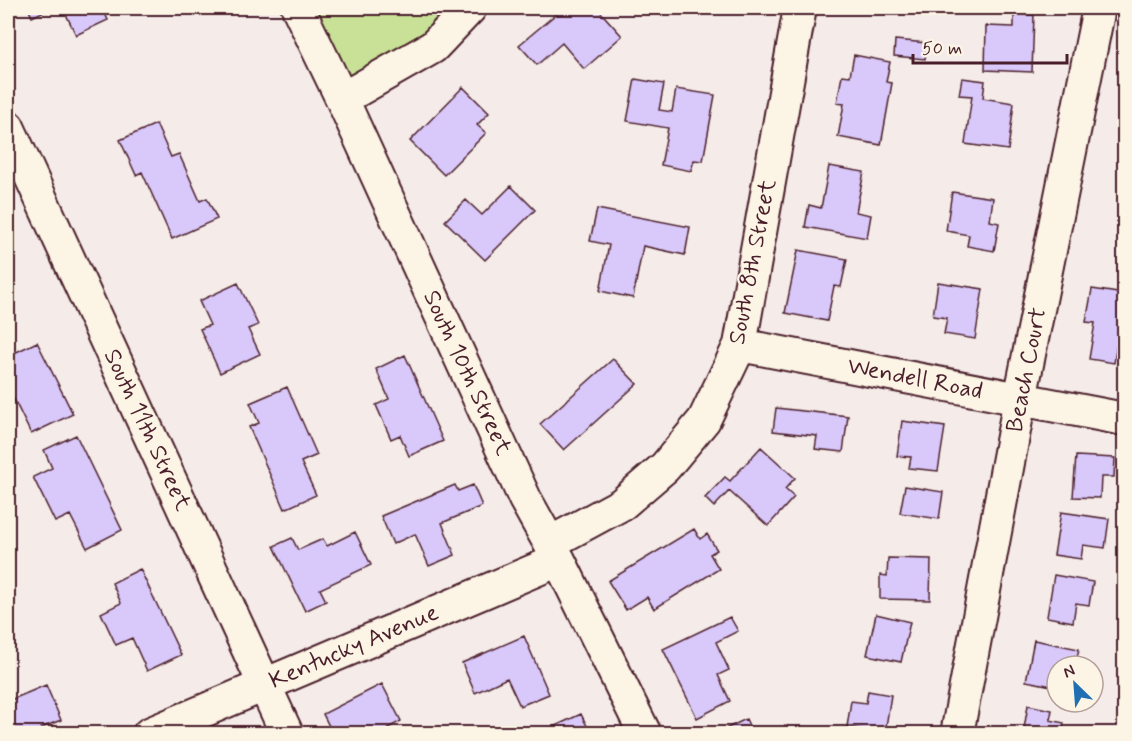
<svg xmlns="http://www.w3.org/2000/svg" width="1132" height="741" font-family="Mynerve,sans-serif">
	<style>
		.green { fill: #c8e197; stroke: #898061; stroke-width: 1.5 }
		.building { fill: #d9c8fa; stroke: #4a1f2b; stroke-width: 1.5 }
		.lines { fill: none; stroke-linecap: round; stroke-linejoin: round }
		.minor-casing { stroke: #4a1f2b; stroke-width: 36 }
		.minor { stroke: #fcf5e5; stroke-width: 32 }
		.labels { text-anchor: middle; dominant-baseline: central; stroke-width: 4.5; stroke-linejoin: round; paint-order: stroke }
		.street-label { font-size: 24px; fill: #4a1f2b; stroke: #fcf5e5 }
	</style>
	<rect width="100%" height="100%" fill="#f5ece9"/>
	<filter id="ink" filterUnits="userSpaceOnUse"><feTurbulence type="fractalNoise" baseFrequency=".0167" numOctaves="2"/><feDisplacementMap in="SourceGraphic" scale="12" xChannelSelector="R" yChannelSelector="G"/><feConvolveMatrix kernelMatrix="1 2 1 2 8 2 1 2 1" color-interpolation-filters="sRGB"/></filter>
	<g filter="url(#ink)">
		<path class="green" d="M309 8H451L441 19 406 49 353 76 344 73Z"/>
		<path class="building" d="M28 8H51L32 17Z
			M63 8H102L108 20 76 35Z
			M550 8H597L622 36 584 69 562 43 537 65 519 45 556 14Z
			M1014 14 1034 15 1032 72 985 70 986 26 1014 27Z
			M895 40 927 43 925 59 894 56Z
			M854 55 890 62 886 82 892 83 881 145 838 137 844 104 837 103 842 75 850 76Z
			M962 78 985 81 983 98 1014 103 1008 150 965 144 972 96 959 95Z
			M635 79 664 84 659 110 672 112 676 89 715 95 703 161 694 160 691 171 661 165 668 128 627 121Z
			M463 87 489 113 477 125 486 133 444 175 410 141Z
			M156 124 171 157 179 154 200 201 207 198 217 219 172 239 142 172 136 175 120 140Z
			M829 166 864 172 856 212 871 215 867 238 805 227 809 205 821 208Z
			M511 186 535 210 485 260 445 221 466 200 482 215Z
			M952 192 993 198 990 221 999 223 994 251 967 246 969 235 946 231Z
			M597 209 690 227 685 255 643 246 633 298 600 291 609 245 590 241Z
			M798 250 847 259 841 287 834 286 827 321 785 313Z
			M938 282 983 289 975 339 944 334 947 318 933 316Z
			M238 283 258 325 248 329 260 354 220 373 200 329 210 325 199 301Z
			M1092 289 1124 294V332L1119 331 1114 363 1089 359 1095 323 1086 322Z
			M37 342 73 414 31 434 8 387V356Z
			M405 355 443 441 409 456 400 435 391 439 376 405 389 399 376 369Z
			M613 359 637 384 564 450 540 424Z
			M287 387 317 455 301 462 316 495 285 509 249 427 259 423 250 403Z
			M776 408 848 416 843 452 815 449 817 436 773 431Z
			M902 421 945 427 938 471 909 468 911 457 897 456Z
			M76 435 122 530 87 548 70 515 55 522 33 477 52 468 44 450Z
			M761 447 795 478 785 489 794 497 768 526 729 491 714 507 705 498 725 477 730 481Z
			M1076 456 1115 458 1114 477H1101L1100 498 1073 497Z
			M455 485 458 491 473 485 482 506 442 523 455 555 429 566 415 534 393 544 381 516Z
			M905 486 943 492 939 519 900 513Z
			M1061 512 1109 519 1105 548 1083 545 1081 559 1054 555Z
			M694 529 700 539 707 534 717 550 710 554 719 569 654 609 647 597 626 610 608 581Z
			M355 532 371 565 320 589 326 601 305 611 274 546 292 538 298 550 323 539 327 546Z
			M888 558 931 559 930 600 880 599V575L887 576Z
			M140 569 181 655 147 671 132 638 116 645 101 613 121 603 112 583Z
			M1054 575 1093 582 1089 605 1076 603 1073 622 1047 617Z
			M876 614 910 622 901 662 867 655Z
			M730 617 738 631 716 642 729 670 718 675 730 701 697 718 663 649Z
			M524 636 549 694 520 706 507 678 475 693 462 663Z
			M1034 640 1079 649 1075 666H1056L1052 686 1026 681Z
			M382 684 401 721 388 728 390 734H353L351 730 344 734H333L323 714Z
			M46 685 61 720 41 728 44 734H11L8 726V701Z
			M868 691 891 695 885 733 847 727 851 701 866 703Z
			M1028 705 1052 710 1050 720 1064 723 1062 734H1023Z
			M581 714 588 728 575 734H538Z
			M746 719 753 734H715Z"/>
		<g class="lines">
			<defs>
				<path id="minor" d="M298 8 342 99 525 499 559 560 645 734
					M342 99 433 47 470 8
					M8 127 287 734
					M740 345 1124 419
					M550 543 622 504 665 467 704 420 740 345 800 8
					M149 734 559 560
					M957 734 1020 399 1099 8"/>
			</defs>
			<use href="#minor" class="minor-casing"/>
			<use href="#minor" class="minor"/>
		</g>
	</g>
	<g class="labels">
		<g class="street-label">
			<text transform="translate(753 262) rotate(-79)">South 8th Street</text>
			<text transform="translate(1027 370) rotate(-79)">Beach Court</text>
			<text transform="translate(467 373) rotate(65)">South 10th Street</text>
			<text transform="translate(915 379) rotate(11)">Wendell Road</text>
			<text transform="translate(147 430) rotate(65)">South 11th Street</text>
			<text transform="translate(354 647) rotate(-23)">Kentucky Avenue</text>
		</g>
	</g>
	<rect width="1132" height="741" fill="none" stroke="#fcf5e5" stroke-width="30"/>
	<rect x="15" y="15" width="1102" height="711" fill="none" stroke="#4a1f2b" stroke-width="2" filter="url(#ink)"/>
	<g transform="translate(1075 684) rotate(335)"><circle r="28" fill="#fcf5e5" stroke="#b59f9b" stroke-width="1.5"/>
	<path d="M0-4.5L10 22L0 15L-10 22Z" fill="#1f6fb2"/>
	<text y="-9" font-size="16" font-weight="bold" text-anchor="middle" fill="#4a1f2b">N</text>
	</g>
	<path d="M913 54v9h154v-9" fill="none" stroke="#4a1f2b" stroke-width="3"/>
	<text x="922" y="54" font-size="18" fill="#4a1f2b" stroke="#fcf5e5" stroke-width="4.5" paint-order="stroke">50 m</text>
</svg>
